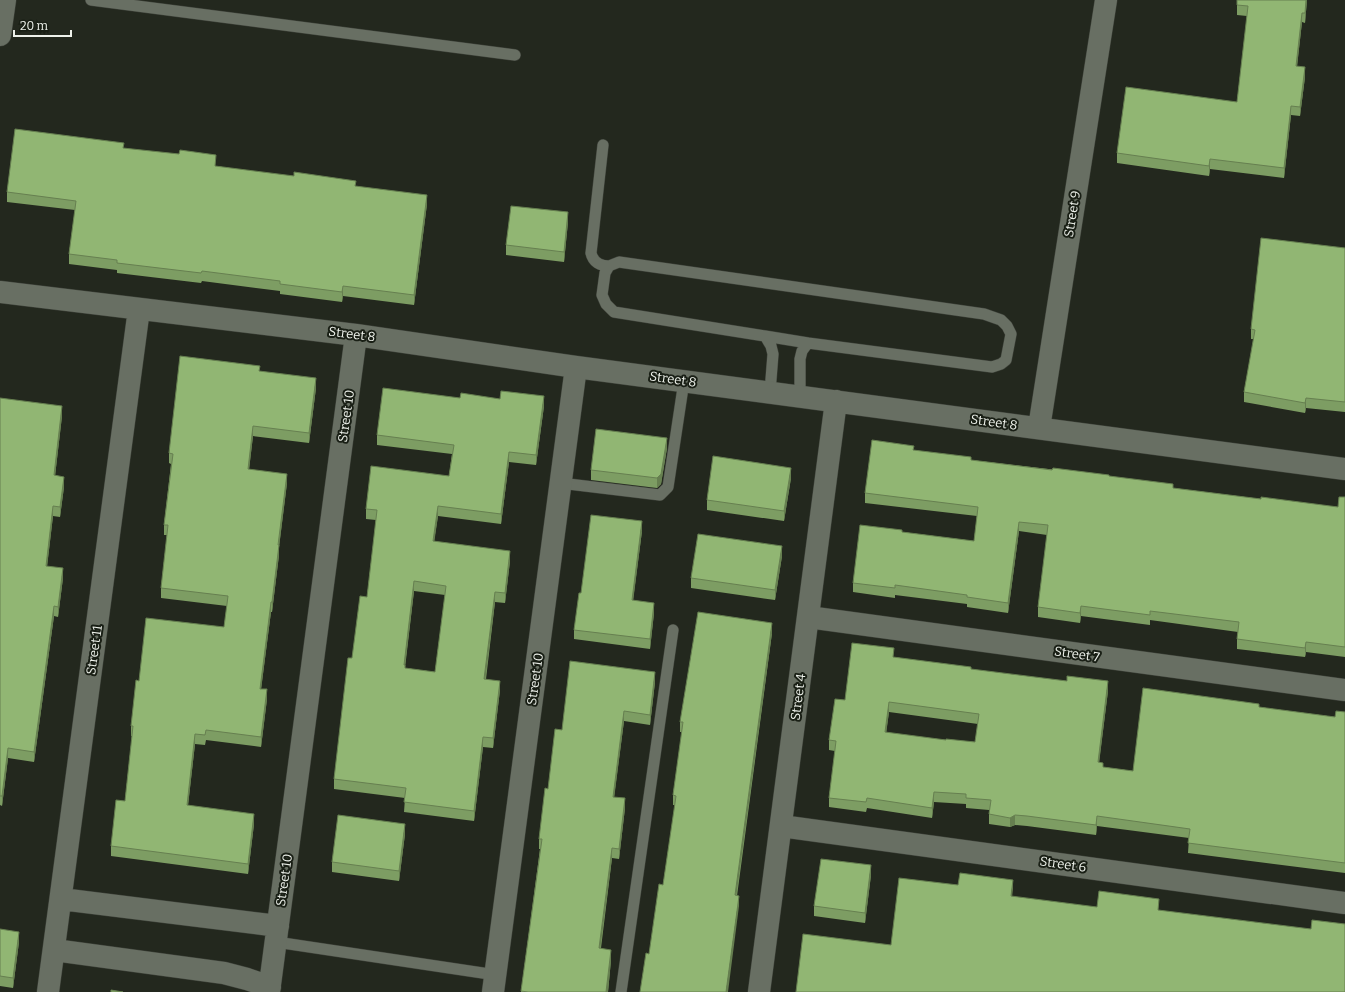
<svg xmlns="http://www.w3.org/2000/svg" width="1345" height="992" font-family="Bitter,serif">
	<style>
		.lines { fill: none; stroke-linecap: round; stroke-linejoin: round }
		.service-casing { stroke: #3e423a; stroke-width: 12 }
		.minor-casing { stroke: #3e423a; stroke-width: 23 }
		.tertiary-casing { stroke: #3e423a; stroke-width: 23 }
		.service { stroke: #686f63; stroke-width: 11 }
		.minor { stroke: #686f63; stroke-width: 22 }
		.tertiary { stroke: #686f63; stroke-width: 22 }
		.wall { fill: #7d9d63; fill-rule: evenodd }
		.shaded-wall { fill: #667f50 }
		.building { fill: #91b673; stroke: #667f50; fill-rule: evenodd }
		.labels { text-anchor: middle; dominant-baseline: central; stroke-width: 4; stroke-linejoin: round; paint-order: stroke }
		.street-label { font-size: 13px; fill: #eef2eb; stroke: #191f15 }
	</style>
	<rect width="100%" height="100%" fill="#23281e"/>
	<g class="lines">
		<defs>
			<path id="service" d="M91 0 515 55
				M603 145 591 253C593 262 600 266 609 266
				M765 336 808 343
				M770 392 773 354 771 346 765 336 614 312 606 304 602 295 605 273 609 266 619 262 984 314 1001 320 1007 326 1011 334 1006 360 1001 364 992 367 808 343 802 351 800 359V396
				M560 483 660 495 668 487 684 381
				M276 942 496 975
				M621 992 673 630"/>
			<path id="minor" d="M0 292 356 335 576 367 1345 469
				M1039 428 1106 0
				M808 617 1345 690
				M781 826 1345 903
				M61 899 278 926
				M54 950 224 973 247 979 270 987
				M48 992 139 309
				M269 992 356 335
				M493 992 576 367
				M759 992 836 401"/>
			<path id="tertiary" d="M0 35 5 0"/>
		</defs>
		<use href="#service" class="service-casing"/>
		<use href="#minor" class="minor-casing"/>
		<use href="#tertiary" class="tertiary-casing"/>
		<use href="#service" class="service"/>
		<use href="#minor" class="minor"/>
		<use href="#tertiary" class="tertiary"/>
	</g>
	<path class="wall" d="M1237 0H1307L1305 23 1302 22 1297 66 1305 77 1300 116 1291 115 1284 178 1210 169 1209 176 1117 163V153L1237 102 1247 16 1237 15Z
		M124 148 216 166 356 186 427 204 414 305 343 296 342 302 280 294V291L202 281 201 283 117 273V270L69 264V254L75 210 7 202V192Z
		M568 222 564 262 506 255V245Z
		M1345 248V412L1306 408 1305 413 1244 402V392L1254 339H1251V329Z
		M260 371 316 388 309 443 253 436 249 469 287 483 279 547V555L272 612H271L261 689 267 699 261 747 206 740 205 745 195 744 188 805 254 824 248 874 111 856V846L125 801 132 736H131V726L139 681 224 627 227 606 161 598V588L167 535H164V525L171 464 169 463V453Z
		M0 398 62 416 55 476 64 487 60 517 53 516 47 566 63 578 58 617 54 616 34 762 8 758 2 806 0 805Z
		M460 398 544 406 536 465 509 462 501 524 438 516 434 541 510 561 505 603 495 602 486 679 500 690 493 748 483 747 474 821 404 812 405 798 334 789V779L352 658 367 597 376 520 366 519V509L449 476 452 454 377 445V435ZM414 591 445 595 435 672 405 668Z
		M667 448 661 484 657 488 591 480V470Z
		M914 450 971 460 1109 476 1173 488 1261 499 1338 507 1345 497V657L1306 652 1305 657 1237 649V639L1238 632 1150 620V625L1081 616 1080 623 1038 617V607L1047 535 1019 531 1008 613 967 607V604L895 595V598L853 592V583L902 532 974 541 977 516 865 503V493Z
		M791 478 784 521 707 510V500Z
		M642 531 633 600 654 613 650 649 574 639V630L581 593Z
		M782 556 775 600 691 588V578Z
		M772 633 737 896 739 906 649 954 663 885 675 805H673V795L682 732H680V722Z
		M894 657 1108 691 1099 762 1103 767 1133 771 1259 707 1335 717 1345 712V873L1188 853 1189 838 1097 826 1096 835 1027 826 1015 825 1010 827 989 824V810L966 808V804L934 802 932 818 867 808 866 812 829 807V798L835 751 829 750V740L845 700ZM889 712 978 724 975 742 946 740 886 733Z
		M655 682 650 725 624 721 614 797 625 808 619 859 612 858 601 948 611 960 608 992H521L540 849H539V839L548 789 562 730Z
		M405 834 399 881 332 872V862Z
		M871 875 865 923 814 916V906Z
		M0 929 19 942 13 988 0 986Z"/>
	<path class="shaded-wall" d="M1306 0H1307L1305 23V13Z
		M1302 13V22L1296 76V66Z
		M1305 67V77L1300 116V107Z
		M1291 106V115L1284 178V168Z
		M1210 159V169L1209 176V166Z
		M427 195V204L414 305V295Z
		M568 212V222L564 262V252Z
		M343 286V296L342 302V292Z
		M316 378V388L309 443V433Z
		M544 396V406L536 465V455Z
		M1306 398V408L1305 413V403Z
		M62 406V416L54 485V475Z
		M253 426V436L248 479V469Z
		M667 438V448L661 484 657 488V478Z
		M509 452V462L501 524V514Z
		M791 468V478L784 521V511Z
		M287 474V483L279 547V555L272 612V602Z
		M64 477V487L60 517V507Z
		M53 506V516L46 576V566Z
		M438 506V516L433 551V541Z
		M642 521V531L632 610V600Z
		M1019 522V531L1008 613V603Z
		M782 546V556L775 600V590Z
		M510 551V561L505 603V593Z
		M63 568V578L58 617V607Z
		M414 581V591L405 665V675L404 665Z
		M495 592V602L484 689V679Z
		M271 602V612L260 698V689Z
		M654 603V613L650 649V639Z
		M54 606V616L34 762V752Z
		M1081 606V616L1080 623V613Z
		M772 623V633L735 905V895Z
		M1306 642V652L1305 657V648Z
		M655 672V682L650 725V715Z
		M500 681V690L493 748V738Z
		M1108 681V691L1098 772V762Z
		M267 689V699L261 747V737Z
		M889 702V712L885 742V732Z
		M624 711V721L613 807V797Z
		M195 734V744L187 815V805Z
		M483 737V747L474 821V811Z
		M8 748V758L2 806V796Z
		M934 792V802L932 818V808Z
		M625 798V808L619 859V849Z
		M254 814V824L248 874V864Z
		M1015 815V825L1010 827V818Z
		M1097 816V826L1096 835V825Z
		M405 824V834L399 881V871Z
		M612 848V858L599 958V948Z
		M871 865V875L865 923V913Z
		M1013 880V889L1011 906V896Z
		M739 896V906L728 992H726Z
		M19 932V942L13 988V978Z
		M611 950V960L608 992H606Z"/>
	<path class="building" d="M1237 0H1306L1305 13H1302L1296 66 1305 67 1300 107 1291 106 1284 168 1210 159 1209 166 1117 153 1126 87 1237 102 1248 6 1237 5Z
		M15 129 124 143 123 148 179 154 180 150 216 155 215 166 294 176V172L356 181 355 186 427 195 414 295 343 286 342 292 280 284V281L202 271 201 273 117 263V260L69 254 76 201 7 192Z
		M511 206 568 212 564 252 506 245Z
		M1261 238 1345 248V402L1306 398 1305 403 1244 392 1255 330 1251 329Z
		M180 356 260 366 259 371 316 378 309 433 253 426 248 469 287 474 278 545H279L272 602H271L260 689H267L261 737 206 730 205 735 195 734 187 805 254 814 248 864 111 846 116 800 125 801 133 726H131L136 680 139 681 146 618 224 627 228 596 161 588 168 525H164L173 454 169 453Z
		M383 388 460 398 461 393 500 399 501 391 544 396 536 455 509 452 501 514 438 506 433 541 510 551 505 593 495 592 484 679 500 681 493 738 483 737 474 811 404 802 406 788 334 779 348 658H352L360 596 367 597 377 510 366 509 371 466 449 476 454 445 377 435ZM414 581 446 586 435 672 405 668V665H404Z
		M0 398 62 406 54 475 64 477 60 507 53 506 46 566 63 568 58 607 54 606 34 752 8 748 2 796H0Z
		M596 429 667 438 661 474 657 478 591 470Z
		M872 440 914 446 913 450 971 457V460L1052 470 1053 468 1109 475V476L1173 484V488L1261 499V497L1338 507 1339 497H1345V647L1306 642 1305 648 1237 639 1239 622 1150 611V615L1081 606 1080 613 1038 607 1048 525 1019 522 1008 603 967 597V595L895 585V588L853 583 860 525 902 530V532L974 541 978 507 865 493Z
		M713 456 791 468 784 511 707 500Z
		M591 515 642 521 632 600 654 603 650 639 574 630 579 593H581Z
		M698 534 782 546 775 590 691 578Z
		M698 612 772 623 735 895 739 896 726 992H640L646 953 649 954 659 884 663 885 676 796 673 795 683 722H680Z
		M852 643 894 648 893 657 971 667V669L1067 681V676L1108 681 1098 762 1103 763V767L1133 771 1143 688 1259 704V707L1335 717 1336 711 1345 712V863L1188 843 1190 829 1097 816 1096 825 1027 816 1015 815 1010 818 989 814 991 800 966 798V794L934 792 932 808 867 798 866 802 829 798 836 741 829 740 835 699 845 700ZM889 702 979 714 975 742 946 739V740L885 732Z
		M570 661 655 672 650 715 624 711 613 797 625 798 619 849 612 848 599 948 611 950 606 992H528L521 991 542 839H539L545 788 548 789 555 729 562 730Z
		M338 815 405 824 399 871 332 862Z
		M821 859 871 865 865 913 814 906Z
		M960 873 1013 880 1011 896 1097 907 1099 891 1159 899 1158 910 1311 929 1312 920 1345 924V992H796L803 934 891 945 899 878 958 885Z
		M0 929 19 932 13 978 0 976Z
		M111 990 123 992H111Z"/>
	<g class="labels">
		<g class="street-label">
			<text transform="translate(1072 214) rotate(-81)">Street 9</text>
			<text transform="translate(352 334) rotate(7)">Street 8</text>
			<text transform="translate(673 379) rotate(8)">Street 8</text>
			<text transform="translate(346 416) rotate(-82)">Street 10</text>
			<text transform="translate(994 422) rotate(8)">Street 8</text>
			<text transform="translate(94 650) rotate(-82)">Street 11</text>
			<text transform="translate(1077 654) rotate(8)">Street 7</text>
			<text transform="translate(535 679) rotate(-82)">Street 10</text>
			<text transform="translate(798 697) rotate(-83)">Street 4</text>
			<text transform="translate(1063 864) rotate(8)">Street 6</text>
			<text transform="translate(284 880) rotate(-82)">Street 10</text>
		</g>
	</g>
	<path d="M14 30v6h57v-6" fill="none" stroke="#eef2eb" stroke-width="2"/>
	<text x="20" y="30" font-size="12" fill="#eef2eb" stroke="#191f15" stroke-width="3" paint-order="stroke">20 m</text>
</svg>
